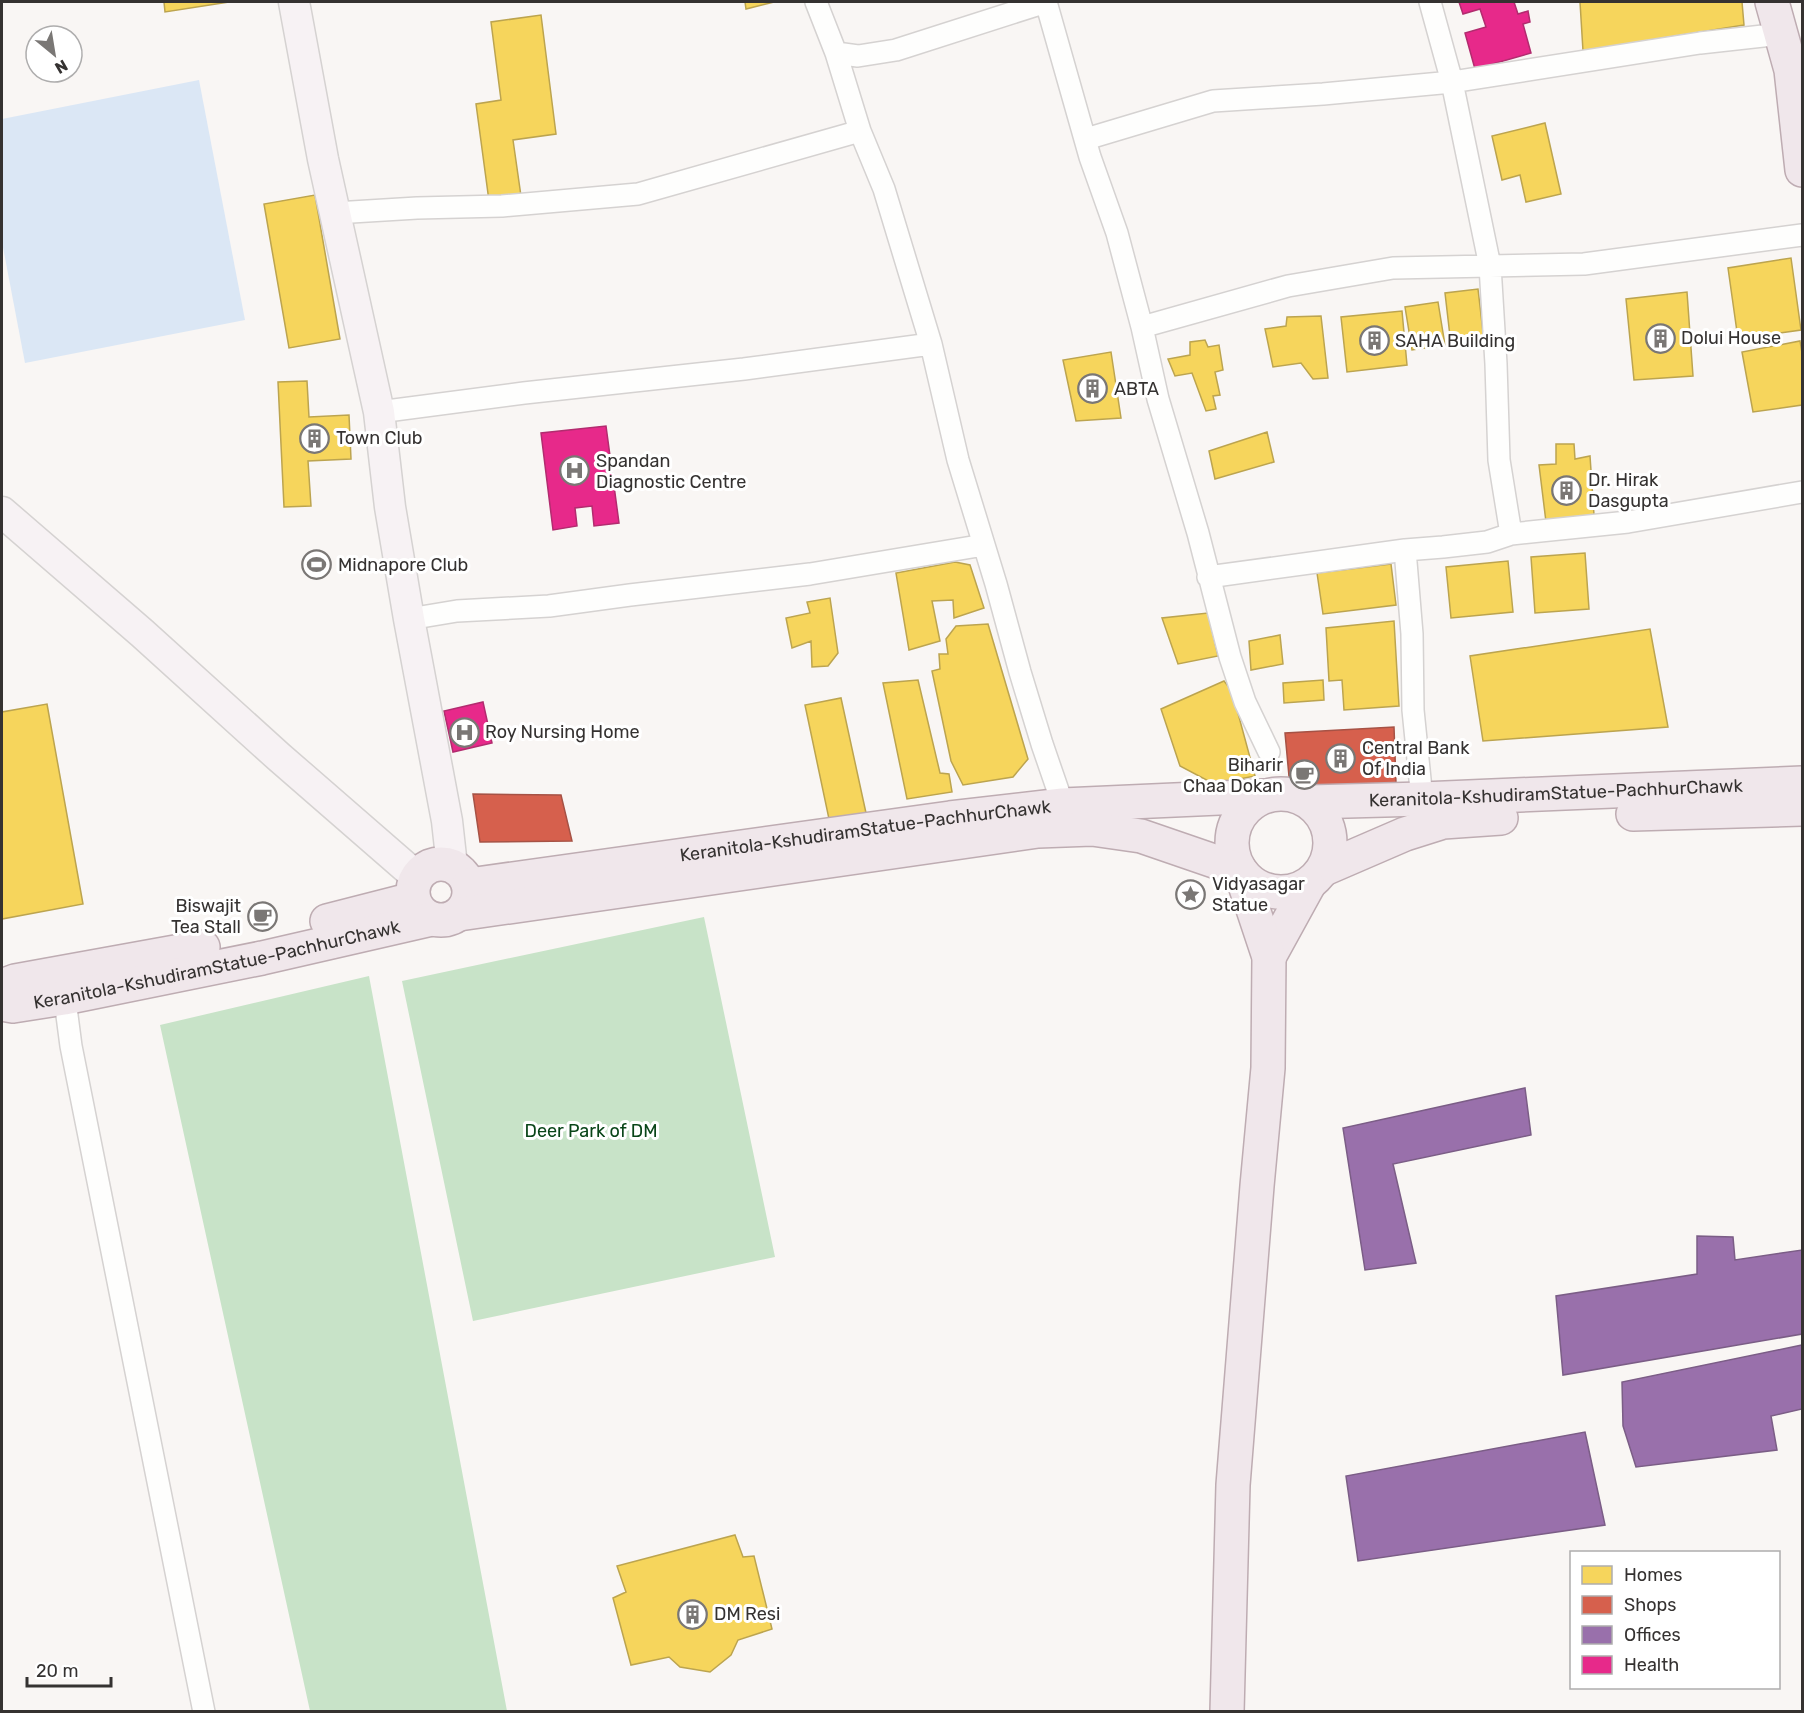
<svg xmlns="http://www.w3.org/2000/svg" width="1804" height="1713" font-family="Rubik,sans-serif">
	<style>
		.green { fill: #c8e3c8 }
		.water { fill: #dbe7f5 }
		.homes { fill: #f6d55c; stroke: #bca44f; stroke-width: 1.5 }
		.shops { fill: #d6604d; stroke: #a65245; stroke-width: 1.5 }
		.offices { fill: #9970ab; stroke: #7b5d86; stroke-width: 1.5 }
		.health { fill: #e7298a; stroke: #b22c6f; stroke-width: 1.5 }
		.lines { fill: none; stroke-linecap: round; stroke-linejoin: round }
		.street-casing { stroke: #d5d2d1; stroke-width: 24 }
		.secondary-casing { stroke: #d5d2d1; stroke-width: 33 }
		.primary-casing { stroke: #beacb2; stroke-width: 36 }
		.street { stroke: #fefefd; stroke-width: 21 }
		.secondary { stroke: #f7f2f4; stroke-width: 30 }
		.primary { stroke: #f0e7eb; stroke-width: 33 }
		.labels { text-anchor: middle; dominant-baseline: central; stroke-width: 6; stroke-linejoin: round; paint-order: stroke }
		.poi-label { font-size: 18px; fill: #353231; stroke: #fff; text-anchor: start }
		.street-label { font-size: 18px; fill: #353231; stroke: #fff }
		.park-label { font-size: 18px; fill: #094518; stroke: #fff }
	</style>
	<rect width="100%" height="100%" fill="#f9f6f4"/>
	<path class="green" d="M704 917 775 1257 473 1321 402 981Z
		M369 976 507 1711H310L160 1025Z"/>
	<path class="water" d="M199 80 245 320 25 363 2 242V119Z"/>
	<path class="homes" d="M164 2H229L165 12Z
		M745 2H774L746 9Z
		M1580 2H1742L1744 25 1583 51Z
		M541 15 556 134 513 140 521 196 489 201 476 104 501 100 491 22Z
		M1545 123 1561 194 1526 202 1520 175 1502 180 1492 136Z
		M315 195 340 339 289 348 264 204Z
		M1791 258 1801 330 1738 339 1728 268Z
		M1478 289 1484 341 1451 345 1445 293Z
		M1687 292 1693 376 1634 380 1626 299Z
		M1438 302 1445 345 1412 350 1405 307Z
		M1402 311 1407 365 1347 372 1341 317Z
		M1321 316 1328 378 1313 379 1301 363 1273 367 1265 329 1286 326 1287 317Z
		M1205 340 1208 347 1219 345 1223 370 1215 372 1220 395 1213 396 1216 409 1206 411 1192 373 1175 376 1168 359 1190 355V342Z
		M1800 341 1802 353V405L1753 412 1742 352Z
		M1111 352 1121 418 1076 421 1063 360Z
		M307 381 309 417 349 415 351 459 308 461 311 506 284 507 278 382Z
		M1267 432 1274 462 1215 479 1209 451Z
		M1556 444H1574L1575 459 1590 456 1594 515 1546 522 1539 465 1556 464Z
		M1585 553 1589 609 1535 613 1531 557Z
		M1508 561 1513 612 1451 618 1446 567Z
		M955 562 970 565 984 608 954 618 953 600 932 601 940 641 909 650 896 573Z
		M1391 564 1396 605 1323 614 1317 573Z
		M830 598 838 653 828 666 812 667 811 641 792 648 786 618 810 613 807 602Z
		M1208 613 1218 656 1178 664 1162 618Z
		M1394 621 1399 706 1344 710 1342 680 1329 681 1326 628Z
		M988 624 1028 759 1013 777 963 785 951 761 932 671 940 669 939 654H948L946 639 956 626Z
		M1650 629 1668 727 1483 741 1470 656Z
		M1280 635 1283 664 1251 670 1249 641Z
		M918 680 940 773 949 774 952 792 907 799 883 683Z
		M1323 680 1324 700 1284 703 1283 683Z
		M1224 681 1232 691 1255 776 1214 784 1180 766 1161 709Z
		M841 698 866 813 829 819 805 705Z
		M47 704 83 904 2 919V712Z
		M735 1535 743 1557 754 1556 772 1629 738 1640 731 1655 710 1672 680 1667 669 1657 631 1665 613 1598 626 1592 617 1566Z"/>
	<path class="shops" d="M1394 727 1396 783 1290 787 1285 733Z
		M473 794 561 795 572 841 480 842Z"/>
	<path class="offices" d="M1525 1088 1531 1135 1393 1164 1416 1263 1365 1270 1343 1128Z
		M1697 1236 1733 1237 1735 1260 1802 1250V1334L1563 1375 1556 1296 1697 1274Z
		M1802 1345V1409L1771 1416 1777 1450 1636 1467 1623 1426 1622 1382Z
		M1585 1432 1605 1525 1358 1561 1346 1476Z"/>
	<path class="health" d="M1459 2H1514L1518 14 1528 11 1530 22 1523 24 1531 53 1475 69 1465 33 1486 27 1480 9 1463 14Z
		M606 426 619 523 594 526 592 506 575 508 577 526 553 530 541 433Z
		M483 702 492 743 453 752 444 711Z"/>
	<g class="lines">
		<defs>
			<path id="street" d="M816 2 836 53
				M1046 2 1090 157 1117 233 1142 327 1158 399 1198 533 1230 657 1245 702 1269 752
				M1430 2 1452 82 1490 266 1496 364 1499 460 1511 534
				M860 131 884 189 931 344 958 460 996 584 1020 672 1042 744 1063 805
				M1086 139 1213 101 1323 94 1452 82 1700 43 1781 34
				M335 213 417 208 502 206 638 194 860 131 836 53 858 56 896 50 1046 2
				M1142 327 1288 286 1393 268 1584 264 1802 235
				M379 412 524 393 744 369 931 344
				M1405 550 1412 634 1413 710 1422 799
				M1208 577 1405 550 1443 547 1487 542 1511 534 1628 522 1802 492
				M409 619 457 611 549 606 630 595 810 574 984 545
				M63 985 71 1046 204 1712"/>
			<path id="secondary" d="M294 2 323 159 379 412 390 507 409 619 447 821 452 866
				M2 512 142 633 279 757 417 877"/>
			<g id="primary">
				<path d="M1772 2 1791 70 1802 170"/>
				<circle cx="1281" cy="843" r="49"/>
				<path id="s1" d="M1310 802 1422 799 1802 783"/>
				<path d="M1633 814 1802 809"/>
				<circle cx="441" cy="892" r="28"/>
				<path d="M1324 869 1405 834 1443 822 1501 818"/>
				<path id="s2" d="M469 885 950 818 1063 805 1264 796"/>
				<path d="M459 914 1038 831 1092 829 1141 836 1240 870"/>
				<path d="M327 921 413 899"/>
				<path d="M1269 957 1308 886"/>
				<path d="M2 986 15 981 203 947"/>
				<path id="s3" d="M2 1004 13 1006 64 998 262 958 432 919"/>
				<path d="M1227 1712 1233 1485 1257 1186 1268 1068 1269 957 1242 876"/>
			</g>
		</defs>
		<use href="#street" class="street-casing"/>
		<use href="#secondary" class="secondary-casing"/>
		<use href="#primary" class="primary-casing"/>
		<use href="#street" class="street"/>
		<use href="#secondary" class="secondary"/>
		<use href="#primary" class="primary"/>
	</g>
	<defs>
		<symbol id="building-ring" viewBox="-11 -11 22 22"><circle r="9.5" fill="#fff" stroke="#7a7775" stroke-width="1.5"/><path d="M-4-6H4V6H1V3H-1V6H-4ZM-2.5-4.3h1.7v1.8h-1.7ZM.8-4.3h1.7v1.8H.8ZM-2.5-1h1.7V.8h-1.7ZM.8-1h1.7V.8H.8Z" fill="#7a7775"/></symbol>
		<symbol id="hospital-ring" viewBox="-11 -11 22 22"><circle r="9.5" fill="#fff" stroke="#7a7775" stroke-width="1.5"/><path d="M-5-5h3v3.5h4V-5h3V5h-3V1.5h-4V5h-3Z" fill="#7a7775"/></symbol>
		<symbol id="stadium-ring" viewBox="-11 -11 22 22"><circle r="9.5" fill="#fff" stroke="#7a7775" stroke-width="1.5"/><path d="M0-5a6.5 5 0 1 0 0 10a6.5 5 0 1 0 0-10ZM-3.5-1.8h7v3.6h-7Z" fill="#7a7775"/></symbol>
		<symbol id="cafe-ring" viewBox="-11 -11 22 22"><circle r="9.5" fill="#fff" stroke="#7a7775" stroke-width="1.5"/><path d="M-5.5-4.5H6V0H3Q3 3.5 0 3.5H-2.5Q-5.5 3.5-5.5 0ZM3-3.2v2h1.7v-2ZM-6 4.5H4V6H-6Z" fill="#7a7775"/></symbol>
		<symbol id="sight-ring" viewBox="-11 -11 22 22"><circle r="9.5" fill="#fff" stroke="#7a7775" stroke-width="1.5"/><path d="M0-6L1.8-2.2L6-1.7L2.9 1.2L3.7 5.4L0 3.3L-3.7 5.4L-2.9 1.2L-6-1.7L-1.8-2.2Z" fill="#7a7775"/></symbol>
	</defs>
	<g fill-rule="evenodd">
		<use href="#building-ring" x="1644" y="322" width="33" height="33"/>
		<use href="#building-ring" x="1358" y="324" width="33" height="33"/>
		<use href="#building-ring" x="1076" y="372" width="33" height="33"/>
		<use href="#building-ring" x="298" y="422" width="33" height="33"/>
		<use href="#hospital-ring" x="558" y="454" width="33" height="33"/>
		<use href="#building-ring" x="1550" y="474" width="33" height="33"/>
		<use href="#stadium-ring" x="300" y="548" width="33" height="33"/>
		<use href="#hospital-ring" x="448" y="716" width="33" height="33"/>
		<use href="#building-ring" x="1324" y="742" width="33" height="33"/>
		<use href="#cafe-ring" x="1288" y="758" width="33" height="33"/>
		<use href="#sight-ring" x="1174" y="878" width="33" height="33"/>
		<use href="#cafe-ring" x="246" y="900" width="33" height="33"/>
		<use href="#building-ring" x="676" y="1598" width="33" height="33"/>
	</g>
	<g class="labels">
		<g class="poi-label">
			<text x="1681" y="338">Dolui House</text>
			<text x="1395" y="341">SAHA Building</text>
			<text x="1114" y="389">ABTA</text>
			<text x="336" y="438">Town Club</text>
			<text x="596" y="461">Spandan<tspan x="596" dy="21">Diagnostic Centre</tspan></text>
			<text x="1588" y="480">Dr. Hirak<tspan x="1588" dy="21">Dasgupta</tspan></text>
			<text x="338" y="565">Midnapore Club</text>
			<text x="485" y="732">Roy Nursing Home</text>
			<text x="1362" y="748">Central Bank<tspan x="1362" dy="21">Of India</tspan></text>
			<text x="1283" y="765" text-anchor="end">Biharir<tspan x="1283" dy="21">Chaa Dokan</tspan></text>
			<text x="1212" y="884">Vidyasagar<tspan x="1212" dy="21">Statue</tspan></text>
			<text x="241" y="906" text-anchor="end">Biswajit<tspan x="241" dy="21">Tea Stall</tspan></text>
			<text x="714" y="1614">DM Resi</text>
		</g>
		<g class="street-label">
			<text stroke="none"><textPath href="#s1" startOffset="246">Keranitola-KshudiramStatue-PachhurChawk</textPath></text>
			<text stroke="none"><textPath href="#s2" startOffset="400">Keranitola-KshudiramStatue-PachhurChawk</textPath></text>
			<text stroke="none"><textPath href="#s3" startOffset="219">Keranitola-KshudiramStatue-PachhurChawk</textPath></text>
		</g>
		<g class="park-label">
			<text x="591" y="1131">Deer Park of DM</text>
		</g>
	</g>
	<rect width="1804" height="1713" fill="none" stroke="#353231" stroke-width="6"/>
	<rect x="1570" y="1551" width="210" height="138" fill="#ffffff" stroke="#aeadad" stroke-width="1.5"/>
	<rect x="1582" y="1566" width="30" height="18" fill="#f6d55c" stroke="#aeadad" stroke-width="1.5"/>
	<text x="1624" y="1581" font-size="18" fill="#353231">Homes</text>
	<rect x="1582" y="1596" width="30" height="18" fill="#d6604d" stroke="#aeadad" stroke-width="1.5"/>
	<text x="1624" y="1611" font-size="18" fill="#353231">Shops</text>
	<rect x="1582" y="1626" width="30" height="18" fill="#9970ab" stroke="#aeadad" stroke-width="1.5"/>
	<text x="1624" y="1641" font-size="18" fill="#353231">Offices</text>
	<rect x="1582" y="1656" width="30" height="18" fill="#e7298a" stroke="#aeadad" stroke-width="1.5"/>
	<text x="1624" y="1671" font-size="18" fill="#353231">Health</text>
	<g transform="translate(54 54) rotate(150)"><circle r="28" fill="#ffffff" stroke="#aeadad" stroke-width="1.5"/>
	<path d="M0-4.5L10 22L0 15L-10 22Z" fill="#7a7775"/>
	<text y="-9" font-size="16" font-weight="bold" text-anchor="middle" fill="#353231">N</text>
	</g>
	<path d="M27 1677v9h84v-9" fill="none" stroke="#353231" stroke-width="3"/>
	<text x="36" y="1677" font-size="18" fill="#353231" stroke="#ffffff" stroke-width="4.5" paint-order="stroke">20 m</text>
</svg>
